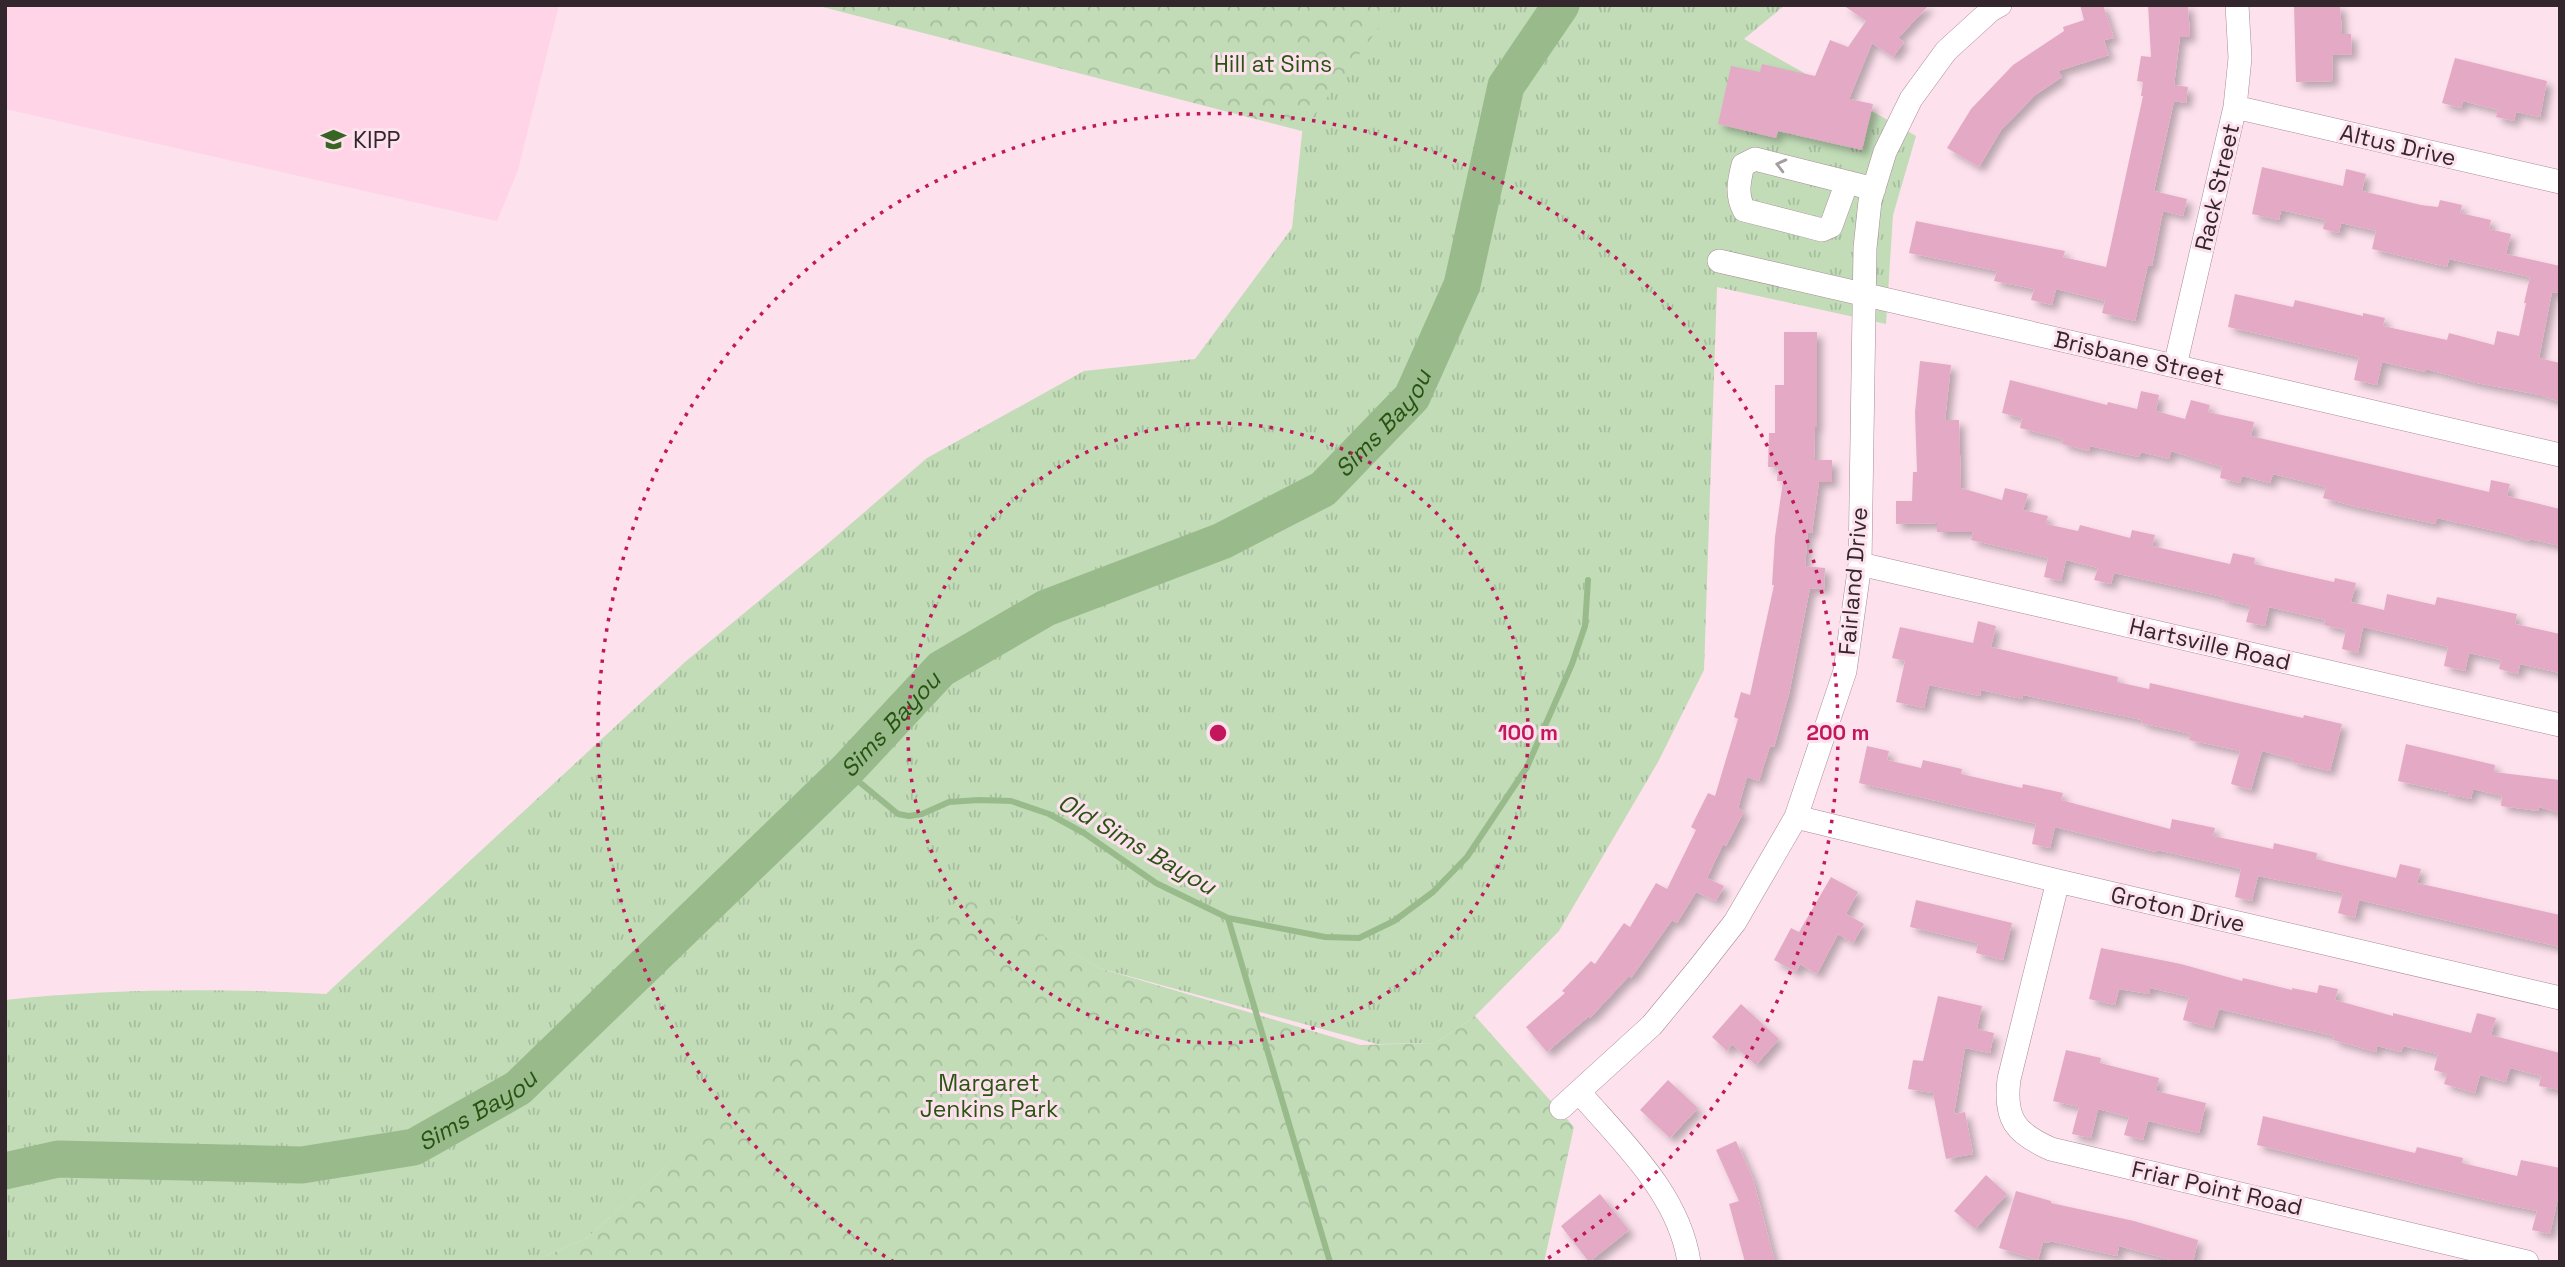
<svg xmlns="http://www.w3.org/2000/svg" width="2565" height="1267" font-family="'Space Grotesk',sans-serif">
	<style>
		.built { fill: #ffd4e7 }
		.grass { fill: url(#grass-tufts) }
		.forest { fill: url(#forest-crowns) }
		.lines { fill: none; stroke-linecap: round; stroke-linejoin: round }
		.stream { stroke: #99bb8b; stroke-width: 6 }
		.river { stroke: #99bb8b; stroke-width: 37 }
		.building { fill: #e4aac5; filter: url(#shadow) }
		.minor-casing { stroke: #aa8a98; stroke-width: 24 }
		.minor { stroke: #fff; stroke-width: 23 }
		.oneway { stroke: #a39da0 }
		.ring { fill: none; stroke: #c2185b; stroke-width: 3.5; stroke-dasharray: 3.5 7 }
		.labels { text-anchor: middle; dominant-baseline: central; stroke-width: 6; stroke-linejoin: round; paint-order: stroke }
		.park-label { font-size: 23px; fill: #285311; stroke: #fde1ed }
		.poi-label { font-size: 23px; fill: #33262c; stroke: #fde1ed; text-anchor: start }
		.street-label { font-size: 23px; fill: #33262c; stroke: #fde1ed }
		.water-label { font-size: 24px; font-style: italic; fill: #295312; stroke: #fde1ed }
		.centre { fill: #c2185b; stroke: #fde1ed; stroke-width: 3.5 }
		.ring-label { font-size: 21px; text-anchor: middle; font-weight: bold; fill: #c2185b; stroke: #fde1ed; stroke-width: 6; stroke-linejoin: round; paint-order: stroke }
	</style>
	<defs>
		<pattern id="grass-tufts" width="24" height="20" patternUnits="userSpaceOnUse" patternTransform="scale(1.75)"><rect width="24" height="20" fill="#c1dcb7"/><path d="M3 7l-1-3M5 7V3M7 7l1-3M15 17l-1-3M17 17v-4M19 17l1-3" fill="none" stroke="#a6bd9e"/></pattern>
		<pattern id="forest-crowns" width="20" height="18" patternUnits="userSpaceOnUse" patternTransform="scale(1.75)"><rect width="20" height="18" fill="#c1dcb7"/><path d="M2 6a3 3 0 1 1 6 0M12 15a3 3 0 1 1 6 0" fill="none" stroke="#a6bd9e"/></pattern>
		<filter id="shadow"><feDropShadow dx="5.5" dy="5.5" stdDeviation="3.5" flood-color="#0004"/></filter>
	</defs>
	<rect width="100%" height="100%" fill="#fde1ed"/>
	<path class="built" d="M5 5H559L518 170 497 221 5 109Z"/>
	<path class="grass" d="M1349 5H1785L1744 39 1916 136 1893 215 1886 324 1717 287 1704 670 1658 762 1559 931 1475 1016 1436 1043 1377 1044 1099 968 967 893 587 1238 532 1262H5V1000C111 989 219 988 326 994L685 662 824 547 927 458 1084 371 1195 359 1292 228 1307 87Z"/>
	<path class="forest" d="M815 5H1396L1302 131Z
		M967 892 1099 968 1360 1045 1436 1043 1475 1016 1574 1127 1544 1262H532L587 1238Z"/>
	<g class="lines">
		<path class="stream" d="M846 771 898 814 909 816 922 814 949 802 979 800 1011 801 1049 814 1084 833 1156 883 1228 918 1325 937 1359 938 1394 921 1433 892 1467 857 1527 767 1572 664 1585 626 1588 580
			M1228 918 1330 1262"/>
		<path class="river" id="s1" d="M5 1171 58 1159 302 1165 414 1147 518 1088 846 771 941 669 1046 608 1222 541 1323 489 1412 397 1462 285 1506 86 1561 5"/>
	</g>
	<path class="building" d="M1843 5H1929L1898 38 1904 42 1893 57 1872 43 1849 99 1873 104 1862 150 1778 131 1776 138 1718 124 1731 66 1760 72 1762 64 1815 76 1830 40 1848 47 1866 21Z
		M2080 5H2103L2114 38 2104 40 2109 55 2058 71 2062 77 2035 95 2001 130 1979 167 1947 148 1971 109 2013 65 2064 31 2063 27 2084 20Z
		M2148 5H2188L2190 37H2180L2174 85 2188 87 2186 103 2174 101 2154 191 2187 199 2183 216 2163 211 2152 266 2148 265 2135 321 2102 313 2105 301 2056 289 2052 305 2031 300 2034 289 1994 281 1997 271 1909 253 1916 221 2065 251 2063 257 2106 267 2143 96H2141L2143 82 2137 81 2141 56 2151 57Z
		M2294 5H2340L2342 34H2351L2352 54 2332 55 2333 81 2296 82Z
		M2455 58 2547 81 2540 117 2516 112 2514 121 2496 117 2498 110 2463 101 2461 108 2442 103Z
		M2262 167 2343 186 2346 169 2366 174 2362 191 2421 205 2438 207 2440 200 2462 205 2460 213 2491 220 2489 229 2511 234 2506 254 2560 266V293L2552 292 2539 358 2560 363V402L2540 395 2477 383 2426 369 2425 372 2382 362 2377 385 2354 380 2359 357 2228 327 2235 294 2293 307 2295 300 2363 316V313L2385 318 2383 326 2447 340 2449 333 2494 345 2497 331 2519 336 2526 303H2524L2530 277 2449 259 2447 267 2372 249 2376 231 2341 223 2339 233 2323 229 2325 220 2281 210 2279 220 2252 214Z
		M1784 332H1817V427H1815L1814 460H1832V482H1819L1812 533 1808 532 1805 566 1825 568 1824 589 1810 588 1789 694 1774 747 1770 746 1759 781 1747 777 1738 808 1744 811 1726 846 1723 844 1707 878 1724 886 1716 901 1696 892 1677 923 1672 920 1631 978 1629 976 1590 1018 1589 1016 1547 1052 1526 1027 1565 993 1562 991 1591 961 1595 964 1624 923 1630 927 1656 883 1667 889 1696 830 1691 827 1708 793 1715 796 1738 719 1734 717 1741 692 1750 695 1774 585H1772L1775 537 1783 481H1777L1778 467H1768L1769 433H1775V385H1784Z
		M1920 361 1951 365 1945 420H1959L1961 488 2002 500 2005 488 2028 494 2023 510 2048 516 2046 524 2078 531 2080 525 2130 538 2132 530 2155 535 2152 546 2230 564 2233 553 2255 558 2254 564 2334 582 2335 578 2356 583 2351 602 2384 610 2387 594 2435 605 2437 597 2517 614 2515 624 2560 634V673L2520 664 2518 674 2499 669 2501 660 2469 653 2465 671 2444 666 2448 647 2363 627 2358 653 2342 649 2346 630 2324 625 2325 620 2269 607 2265 626 2246 622 2250 606 2222 600 2223 597 2114 573 2111 584 2094 580 2098 568 2066 560 2061 581 2044 577 2048 558 1971 540 1973 532H1937V523L1896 524V501H1912L1913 472H1917L1915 412Z
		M2010 380 2107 405 2108 402 2137 409 2141 391 2159 395 2156 411 2185 419 2191 400 2210 405 2208 412 2254 422 2251 436 2489 492 2491 480 2510 484 2507 496 2560 509V546L2530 539 2529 541 2508 534 2437 518 2435 524 2357 507 2323 498 2326 487 2273 474 2270 483 2242 476 2240 483 2220 478 2222 467 2171 451 2169 459 2141 452 2139 457 2090 446 2089 451 2062 444 2063 439 2020 428 2022 418 2002 413Z
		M1978 621 1996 626 1991 647 2118 677 2117 682 2149 689 2150 683 2303 718 2304 715 2342 724 2330 771 2292 762 2293 759 2262 751 2251 790 2231 784 2240 751 2189 740 2191 734 2141 723 2142 720 2023 695 2022 699 1981 690 1980 696 1929 685 1924 708 1896 702 1905 661 1892 658 1900 627 1973 643Z
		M2406 744 2495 765 2494 772 2560 780V813L2539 807 2538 811 2501 806 2502 796 2473 789 2471 799 2448 794V792L2398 781Z
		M1867 746 1889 751 1887 760 1921 768 1923 760 1962 769 1961 774 2022 788 2023 784 2063 793 2061 800 2170 829 2172 819 2215 828 2213 836 2273 849 2274 843 2317 853 2316 859 2396 878 2400 864 2421 869 2417 883 2560 915V947L2359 900 2355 918 2338 913 2343 893 2258 876 2252 901 2235 897 2241 869 2157 850 2156 852 2055 827 2050 848 2032 844 2036 824 1859 783Z
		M1831 877 1858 892 1846 914 1864 924 1853 943 1838 934 1817 974 1800 964 1796 972 1774 960 1791 928 1799 932Z
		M1916 900 2012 923 2003 960 1976 953 1978 943 1910 927Z
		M2101 948 2181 964 2242 981 2243 978 2292 990V988L2317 993 2319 985 2338 989 2335 1000 2393 1016V1013L2471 1033 2477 1013 2496 1018 2491 1035 2560 1053V1090L2539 1086 2541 1076 2510 1068 2506 1082 2480 1075 2475 1093 2444 1084 2447 1074 2434 1070 2438 1054 2403 1046 2401 1052 2377 1046 2376 1052 2333 1040 2334 1036 2219 1009 2213 1028 2183 1020 2189 997 2150 988 2149 994 2119 989 2115 1005 2089 999Z
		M1938 996 1982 1006 1977 1029 1994 1033 1990 1053 1965 1048 1954 1114 1965 1112 1973 1154 1946 1159 1933 1093 1908 1089 1913 1060 1923 1061Z
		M1741 1004 1779 1039 1756 1065 1732 1044 1727 1051 1712 1037Z
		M2066 1050 2101 1058 2100 1063 2159 1078 2156 1091 2206 1103 2199 1133 2148 1121 2143 1140 2124 1135 2129 1117 2098 1109 2091 1138 2072 1134 2079 1107 2053 1101Z
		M1668 1080 1698 1108 1670 1138 1640 1110Z
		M2263 1116 2415 1153 2417 1147 2463 1158 2462 1163 2517 1176 2521 1160 2560 1168V1189L2550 1234 2532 1230 2537 1211 2502 1204 2257 1145Z
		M1736 1141 1753 1179 1775 1262H1745L1729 1204 1739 1201 1716 1150Z
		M1986 1175 2007 1194 1975 1229 1954 1211Z
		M2016 1191 2051 1201V1203L2134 1221 2198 1240 2193 1262H2178L2119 1246 2117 1256 2050 1241V1243L2043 1242 2038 1260 1999 1248Z
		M1600 1194 1629 1230 1589 1262 1561 1226Z"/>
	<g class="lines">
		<defs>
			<path id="minor" d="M2235 107 2560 182
				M1847 182 1831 226 1822 230 1744 210C1736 195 1739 181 1743 165L1755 159 1874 189
				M1719 261 2560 455
				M2175 366 2235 107 2240 58 2237 5
				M1860 564 2560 725
				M1796 817 2058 881 2560 998
				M2058 881 2009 1079C2004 1119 2015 1133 2051 1149L2527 1262
				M1579 1092C1622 1142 1679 1194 1689 1262
				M1561 1108 1652 1025 1699 968 1735 922 1796 817 1845 671 1860 564 1865 248 1870 201 1885 152 1911 99 1946 51 1991 10 2000 5"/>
		</defs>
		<use href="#minor" class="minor-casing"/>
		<use href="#minor" class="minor"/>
	</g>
	<defs><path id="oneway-chevron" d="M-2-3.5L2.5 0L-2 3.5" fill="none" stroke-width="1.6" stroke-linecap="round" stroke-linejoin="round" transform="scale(1.75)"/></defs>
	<use class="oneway" href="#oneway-chevron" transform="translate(1781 165) rotate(-166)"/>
	<g class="ring">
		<circle cx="1218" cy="733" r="310"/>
		<path d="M894 1262A620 620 0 1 1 1542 1262"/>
	</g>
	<defs>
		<symbol id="school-bare" viewBox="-9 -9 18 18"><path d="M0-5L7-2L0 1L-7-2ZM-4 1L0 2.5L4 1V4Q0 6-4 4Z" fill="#386523" stroke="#fde1ed" stroke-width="2.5" paint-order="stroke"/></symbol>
	</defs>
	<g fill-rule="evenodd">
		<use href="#school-bare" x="316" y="122" width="35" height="35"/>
	</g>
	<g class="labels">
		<g class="park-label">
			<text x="1273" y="64">Hill at Sims</text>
			<text x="989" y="1083">Margaret<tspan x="989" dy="26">Jenkins Park</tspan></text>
		</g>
		<g class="poi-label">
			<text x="353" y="140">KIPP</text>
		</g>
		<g class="street-label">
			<text transform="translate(2398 145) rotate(13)">Altus Drive</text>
			<text transform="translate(2217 187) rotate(-77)">Rack Street</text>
			<text transform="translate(2139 358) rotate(13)">Brisbane Street</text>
			<text transform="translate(1853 581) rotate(-85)">Fairland Drive</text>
			<text transform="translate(2210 644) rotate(13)">Hartsville Road</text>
			<text transform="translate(2178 909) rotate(13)">Groton Drive</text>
			<text transform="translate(2217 1188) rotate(13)">Friar Point Road</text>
		</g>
		<g class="water-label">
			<text stroke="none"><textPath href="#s1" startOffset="1640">Sims Bayou</textPath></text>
			<text stroke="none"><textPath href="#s1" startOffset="1052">Sims Bayou</textPath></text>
			<text transform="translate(1137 844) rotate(30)">Old Sims Bayou</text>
			<text stroke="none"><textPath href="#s1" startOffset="485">Sims Bayou</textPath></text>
		</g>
	</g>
	<circle cx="1218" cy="733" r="10" class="centre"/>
	<g class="ring-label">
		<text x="1528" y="740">100 m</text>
		<text x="1838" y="740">200 m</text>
	</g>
	<rect width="2565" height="1267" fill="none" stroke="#33262c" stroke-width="14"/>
</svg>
